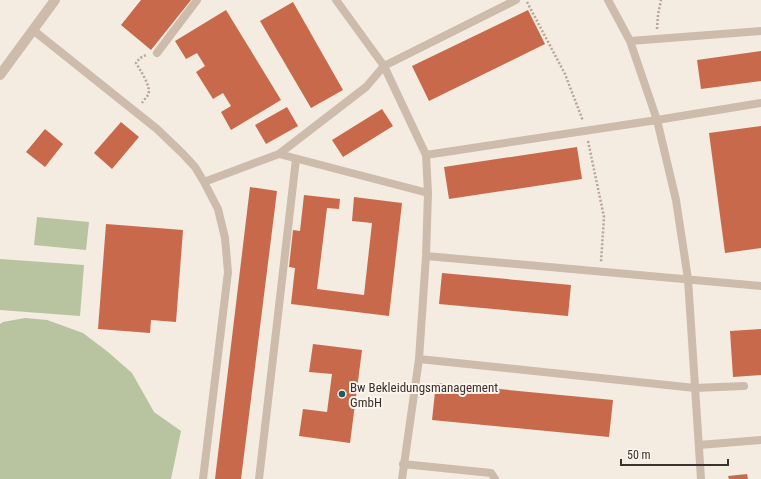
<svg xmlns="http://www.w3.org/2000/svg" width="761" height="479" font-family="'Roboto Condensed',sans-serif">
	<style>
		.pitch { fill: #b8c4a0 }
		.building { fill: #c8694b }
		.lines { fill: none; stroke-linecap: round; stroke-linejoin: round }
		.path { stroke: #b9a596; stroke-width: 2.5; stroke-dasharray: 2 2; stroke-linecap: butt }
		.lane { stroke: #cdbbac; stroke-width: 8 }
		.street { stroke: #cdbbac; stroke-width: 10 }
		.poi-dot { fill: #1f5a5e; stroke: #fbf5ee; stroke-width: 1.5 }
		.labels { text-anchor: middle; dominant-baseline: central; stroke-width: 4; stroke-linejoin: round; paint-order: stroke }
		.poi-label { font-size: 13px; fill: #3b302b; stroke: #fbf5ee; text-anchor: start }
	</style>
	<rect width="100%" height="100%" fill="#f4ebe1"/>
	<path class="pitch" d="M37 217 89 222 86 250 34 245Z
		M0 259 84 265 80 316 0 310Z
		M25 318 47 320 83 333 108 352 132 373 154 412 181 431 171 479H0V324L3 322Z"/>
	<path class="building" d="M141 0H191L151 50 121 25Z
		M293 2 343 90 311 108 260 21Z
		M226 10 281 100 231 130 221 112 231 106 223 93 213 99 196 72 205 66 197 53 186 59 175 41Z
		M528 10 545 44 429 101 412 66Z
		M761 51V81L701 89 697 60Z
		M287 107 298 126 266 144 255 125Z
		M382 109 393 126 343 157 332 140Z
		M121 122 139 137 112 169 94 153Z
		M761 126V248L725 253 709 133Z
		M45 129 63 144 45 167 26 152Z
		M577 147 582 179 449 199 444 167Z
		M250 187 277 191 241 479H215Z
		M304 195 340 199 339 209 327 208 317 289 364 295 372 223 352 221 354 197 402 203 389 316 291 304 295 268 289 267 293 230 300 231Z
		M106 224 183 230 176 322 151 320 150 333 98 329Z
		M442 273 571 285 568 316 439 304Z
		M761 329V375L733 377 730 331Z
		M313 344 362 350 350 443 299 436 303 409 327 412 332 374 309 372Z
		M436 383 613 400 609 437 432 420Z
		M747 474 748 479H729L728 476Z"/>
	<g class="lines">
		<path class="path" d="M527 2 565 74 583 121
			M657 29 658 15 661 0
			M142 103C143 101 146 98 148 95 152 87 140 70 136 63L140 58 146 55
			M588 141 604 217 601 262"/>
		<path class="lane" d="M336 0 384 66 426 155 428 193 426 256 419 359 402 479
			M608 0 630 41 657 120 676 200 688 279 701 479
			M33 30 157 129 183 154 195 167 204 182 218 209 225 238 228 272 203 479
			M630 41 761 31
			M157 53 197 0
			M279 154 428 193
			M426 155 657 120 761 103
			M204 182 279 154 366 87 384 66 516 0
			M426 256 761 286
			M419 359 695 388 744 386
			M699 445 761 440
			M403 464 491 473 495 479
			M259 479 296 159"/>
		<path class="street" d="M0 75 55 0"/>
	</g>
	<circle class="poi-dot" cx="342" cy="394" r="4"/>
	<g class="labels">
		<g class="poi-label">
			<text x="350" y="387">Bw Bekleidungsmanagement<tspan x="350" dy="15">GmbH</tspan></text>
		</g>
	</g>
	<path d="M621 459v6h107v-6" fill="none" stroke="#3b302b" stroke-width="2"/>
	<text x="627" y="459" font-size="12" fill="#3b302b" stroke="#fbf5ee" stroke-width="3" paint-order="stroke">50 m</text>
</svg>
